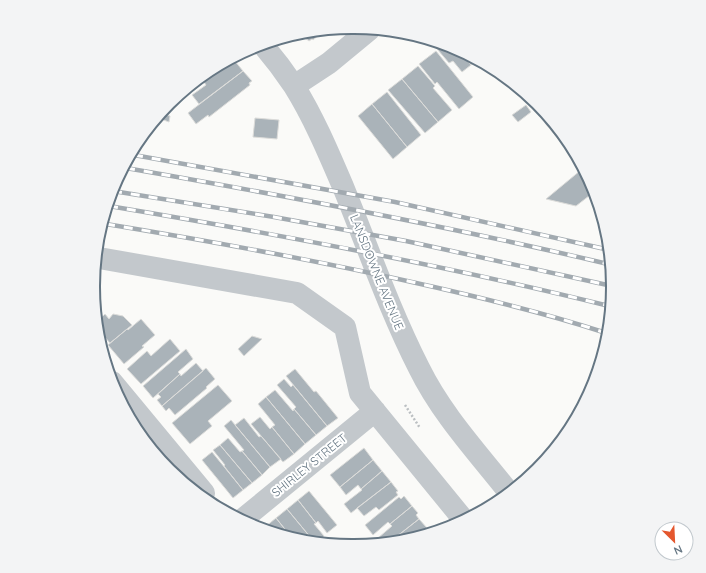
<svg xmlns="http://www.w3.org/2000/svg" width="706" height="573" font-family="Quicksand,sans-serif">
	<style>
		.building { fill: #aab3b9; stroke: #dcdcda }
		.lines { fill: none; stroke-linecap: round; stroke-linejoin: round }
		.path { stroke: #bbbfc2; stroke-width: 2.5; stroke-dasharray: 2 2; stroke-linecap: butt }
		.minor { stroke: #c3c8cc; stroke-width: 22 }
		.rail-casing { stroke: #a2aab0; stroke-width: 4.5 }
		.rail { stroke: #fff; stroke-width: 3; stroke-dasharray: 9; stroke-linecap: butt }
		.labels { text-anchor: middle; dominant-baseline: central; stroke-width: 4; stroke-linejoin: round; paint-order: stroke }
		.street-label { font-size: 12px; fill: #657683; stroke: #fff }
		.rim { fill: none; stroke: #657683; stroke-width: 2 }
	</style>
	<rect width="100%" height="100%" fill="#fafaf8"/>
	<path class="building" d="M321 33 313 40 312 39 309 41 304 37Z
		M432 43 453 47 461 52 471 65 462 72 453 61 449 63Z
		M436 51 473 97 459 109 437 82 435 84 419 64Z
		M461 52 475 62 471 65Z
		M234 60 243 71 199 104 192 95 206 85 204 82Z
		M228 64 204 82 203 81 188 92 187 91Z
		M418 66 435 86 433 88 452 110 438 122 402 79Z
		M243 71 252 81 249 83 250 85 209 117 208 115 196 124 188 113Z
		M402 79 438 122 425 133 388 90Z
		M387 92 421 135 407 147 372 104Z
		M372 104 407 147 393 159 358 116Z
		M526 105 531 112 518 122 512 115Z
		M162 114 170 116 169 122 161 119Z
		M255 118 279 120 277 139 253 137Z
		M548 120 565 145 564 146 545 123Z
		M581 170 593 187 594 192 576 206 546 199Z
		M105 314 109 319 113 314 123 316 132 325 110 343 103 335 100 319Z
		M141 319 155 335 142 346 144 347 124 364 108 345 127 329 128 330Z
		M252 336 262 339 244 356 238 349Z
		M170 339 180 351 141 384 127 369 147 351 151 356Z
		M186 349 193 359 178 372 180 374 153 398 143 386Z
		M196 363 203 371 162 406 157 400 161 397 158 394 180 374 181 376Z
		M206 368 215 379 206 387 207 388 175 415 169 408 166 411 162 406Z
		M295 369 314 392 316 391 338 418 327 426 286 376Z
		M284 379 291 387 293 385 327 426 316 435 294 409 296 407 277 385Z
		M218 385 232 401 208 421 212 426 190 444 172 423Z
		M275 390 293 411 294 409 316 435 305 444 266 397Z
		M266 397 305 444 294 454 272 427 275 425 258 404Z
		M260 417 270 429 272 427 294 454 283 462 251 424Z
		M244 418 259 437 261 436 281 459 270 467 235 425Z
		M231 420 270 467 262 475 242 451 244 450 224 426Z
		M228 438 240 452 242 451 262 475 252 483 220 445Z
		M220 445 252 483 243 490 224 466 225 465 213 450Z
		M364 448 373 460 340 487 330 475Z
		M212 452 243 490 233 498 202 460Z
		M373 460 382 471 361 489 358 485 346 495 340 487Z
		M382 471 391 482 351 513 344 504 362 490 361 489Z
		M391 482 398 491 396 492 398 495 379 510 376 507 364 516 357 508Z
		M309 491 337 525 327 533 318 521 316 523 298 500Z
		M404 496 412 506 390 524 388 522 373 535 365 525 399 497 401 499Z
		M298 500 316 523 314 524 324 536 323 537 327 541 311 538 287 509Z
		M412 506 418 513 416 515 419 519 396 537 380 541 378 538 392 526 390 524Z
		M287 509 311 538 288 533 276 518Z
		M276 518 288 533 266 529 265 527Z
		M419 519 427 528 422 532 396 537Z"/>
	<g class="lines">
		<path class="path" d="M405 405 420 428"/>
		<path class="minor" d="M263 45C274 58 284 71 294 86 314 118 329 154 344 189 368 248 390 311 419 368 441 413 476 451 507 490
			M294 86 329 63 369 30
			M99 258 297 293 345 327 360 393 463 519
			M112 382 204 493
			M243 519 375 411"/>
		<defs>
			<path id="rail" d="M134 155 395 202 605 249
				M126 168C287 196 448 226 608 264
				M113 191 274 217 406 241 612 286
				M109 206C277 234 444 265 609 306
				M106 224C216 242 325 262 434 287 491 300 548 314 603 332"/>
		</defs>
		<use href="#rail" class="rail-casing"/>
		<use href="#rail" class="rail"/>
	</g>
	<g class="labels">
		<g class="street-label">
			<text transform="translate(377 272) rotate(68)">LANSDOWNE AVENUE</text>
			<text transform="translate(309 465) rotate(-39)">SHIRLEY STREET</text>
		</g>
	</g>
	<path d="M0 0H706V573H0ZM352 34H354A252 252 0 0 1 606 286V287A252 252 0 0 1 354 539H352A252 252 0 0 1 100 287V286A252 252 0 0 1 352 34Z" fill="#f3f4f5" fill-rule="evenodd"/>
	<path class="rim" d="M352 34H354A252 252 0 0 1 606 286V287A252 252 0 0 1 354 539H352A252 252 0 0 1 100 287V286A252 252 0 0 1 352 34Z"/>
	<g transform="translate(674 541) rotate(156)"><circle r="19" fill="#ffffff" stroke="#c1c8cd"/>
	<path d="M0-3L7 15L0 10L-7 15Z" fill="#e4572e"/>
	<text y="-6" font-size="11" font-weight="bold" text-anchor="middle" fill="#657683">N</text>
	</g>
</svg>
